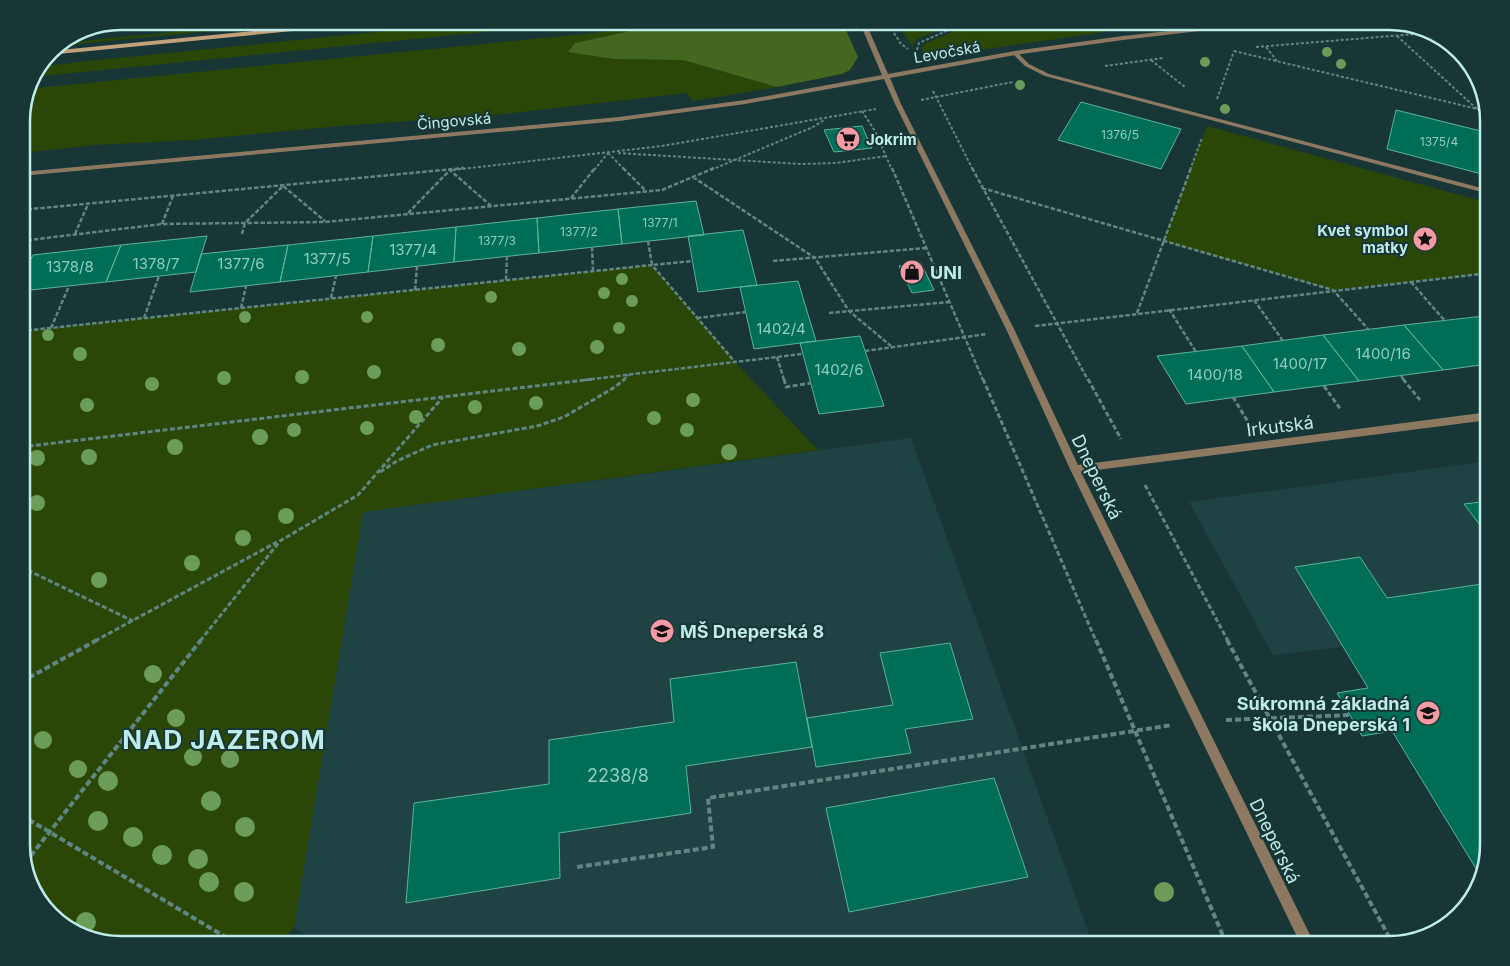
<svg xmlns="http://www.w3.org/2000/svg" width="1510" height="966" font-family="Inter,sans-serif">
	<style>
		.built { fill: #1f4342 }
		.green { fill: #2b4707 }
		.forest { fill: #44671f }
		.building { fill: #006e57; stroke: #5db499 }
		.lines { fill: none; stroke-linecap: round; stroke-linejoin: round }
		.path-far3 { stroke: #608684; stroke-width: 2; stroke-dasharray: 3 2; stroke-linecap: butt }
		.path-far2 { stroke: #608684; stroke-width: 2.5; stroke-dasharray: 4.5 2; stroke-linecap: butt }
		.path-far1 { stroke: #608684; stroke-width: 3; stroke-dasharray: 5 2.5; stroke-linecap: butt }
		.path { stroke: #608684; stroke-width: 4; stroke-dasharray: 6 3; stroke-linecap: butt }
		.service { fill: #8d7962; fill-rule: evenodd }
		.minor { fill: #8d7962; fill-rule: evenodd }
		.secondary { fill: #c2a27c; fill-rule: evenodd }
		.tree { fill: #6c9c59 }
		.labels { text-anchor: middle; dominant-baseline: central; stroke-width: 4; stroke-linejoin: round; paint-order: stroke }
		.far-number-label { font-size: 12px; fill: #8eccc4 }
		.far-street-label { font-size: 15px; fill: #beece9; stroke: #173635 }
		.far-poi-label { font-size: 15px; font-weight: bold; fill: #beece9; stroke: #173635; text-anchor: start }
		.number-label { font-size: 15px; fill: #8eccc4 }
		.poi-label { font-size: 18px; font-weight: bold; fill: #beece9; stroke: #173635; text-anchor: start }
		.street-label { font-size: 18px; fill: #beece9; stroke: #173635 }
		.near-number-label { font-size: 18px; fill: #8eccc4 }
		.near-district-label { font-size: 26px; font-weight: bold; letter-spacing: 1px; fill: #beece9; stroke: #173635 }
		.rim { fill: none; stroke: #beece9; stroke-width: 2.5 }
	</style>
	<rect width="100%" height="100%" fill="#173635"/>
	<path class="built" d="M911 438 1093 945H322L294 927 363 512Z
		M1489 461V846L1480 875 1392 731 1362 736 1337 693 1368 687 1344 647 1273 655 1189 502Z"/>
	<path class="green" d="M284 21H312L57 46 62 43Z
		M488 21H597L32 77 39 67 87 61Z
		M895 21H960L917 39 912 46Z
		M977 21H1104L1112 31 923 58 922 47 924 44Z
		M1112 21H1195L1119 31Z
		M644 28 575 43 614 59 683 60 777 87 693 101 686 93 504 114 340 126 191 140 96 145 21 153V114L27 89Z
		M1207 126 1489 203V273L1333 290 1163 241Z
		M652 265 735 362 818 450 363 512 294 927 279 945H121L66 928 34 895 21 852V331Z"/>
	<path class="forest" d="M709 21H842L858 57 850 70 842 74 777 87 683 60 614 59 568 52 575 43 644 28Z"/>
	<path class="building" d="M1048 21H1068L1071 24 1055 27Z
		M1081 102 1181 129 1161 169 1058 140Z
		M1396 110 1489 133V176L1387 149Z
		M862 126 872 148 834 152 824 130Z
		M696 201 704 235 622 244 618 209Z
		M618 209 622 244 539 253 537 218Z
		M537 218 539 253 454 262 456 227Z
		M456 227 454 262 368 272 373 236Z
		M743 230 757 285 698 292 688 236Z
		M207 236 196 272 106 282 121 245Z
		M373 236 368 272 280 282 288 245Z
		M121 245 106 282 21 291V277L33 255Z
		M288 245 280 282 190 292 201 254Z
		M921 263 934 290 912 293 899 266Z
		M798 281 816 341 754 349 740 287Z
		M1484 316 1489 320V364L1443 370 1404 325Z
		M1404 325 1443 370 1359 381 1323 335Z
		M1323 335 1359 381 1274 392 1242 346Z
		M860 336 884 406 819 414 800 343Z
		M1242 346 1274 392 1186 404 1157 356Z
		M1489 501V537L1464 504Z
		M1360 557 1387 598 1489 583V846L1480 875 1392 731 1362 736 1337 693 1368 688 1295 567Z
		M950 643 973 719 905 729 911 753 816 767 807 718 893 705 880 653Z
		M796 662 812 747 686 766 691 813 559 833 560 878 406 903 414 803 549 784V740L674 722 670 679Z
		M994 778 1028 877 849 912 826 808Z"/>
	<g class="lines">
		<path class="path-far3" d="M894 33 901 44 908 49
			M1397 36 1477 109
			M1256 47 1428 33
			M1266 47 1277 61
			M917 50 919 43 969 21
			M1234 51 1486 111
			M1151 60 1185 87
			M1105 66 1163 58
			M933 91 973 170
			M1217 99 1234 51
			M921 100 1013 82
			M862 111 875 131 892 170
			M608 153 625 170
			M618 153 801 164 835 163 887 156
			M453 170 662 146 876 109
			M594 170 608 153
			M711 170 813 127 824 120
			M1190 170 1202 138"/>
		<path class="path-far2" d="M623 168 646 191
			M892 168 983 380
			M972 168 1088 380
			M693 177 815 258 849 311 891 346
			M982 188 1333 290 1369 330
			M571 198 595 168
			M21 210 464 168
			M408 213 450 170 491 206
			M162 224 173 196
			M75 234 88 204
			M242 234 245 223 283 186 325 221
			M21 241 162 224 325 222 662 190 714 168
			M648 241 652 265 693 261
			M592 247 593 271
			M773 261 926 248
			M506 280 507 256
			M1411 282 1445 321
			M415 290 417 267
			M331 298 336 276
			M1254 300 1283 341
			M241 308 246 286
			M1169 309 1196 352
			M829 313 949 302
			M1137 313 1191 168
			M144 318 159 276
			M697 318 746 312
			M1035 326 1489 273
			M51 328 69 286
			M21 331 652 265 735 362
			M865 351 987 334
			M777 357 784 380
			M1401 376 1404 380
			M584 380 802 354
			M623 380 629 375"/>
		<path class="path-far1" d="M784 379 786 387 811 383
			M983 379 1096 641
			M1088 379 1121 439
			M1403 379 1420 400
			M1324 386 1341 410
			M1233 397 1248 422
			M21 447 594 379
			M21 462 27 446
			M380 472 397 461 432 445 537 426 564 417 615 387 625 379
			M1145 485 1228 641
			M21 567 133 621
			M95 641 277 542
			M200 641 280 541 358 495 443 397"/>
		<path class="path" d="M1096 640 1227 945
			M1227 640 1393 944
			M21 682 97 640
			M1226 720 1351 715
			M21 815 239 945
			M25 863 201 640
			M577 867 713 847 708 798 1172 725"/>
		<path class="service" d="M1013 52H1017L1029 64 1049 74 1489 190V194L1045 76 1025 66 1013 54Z
			M1482 413 1489 418V429L1486 428 1477 417Z"/>
		<path class="minor" d="M859 21H865L888 74 1015 51 1123 36 1260 21H1282L1123 40 1015 55 890 78 901 104 1015 331 1078 465 1489 412V420L1081 472 1315 945H1301L1070 469 1007 331 895 104 884 79 745 104 619 121 21 176V172L619 117 745 100 882 75Z"/>
		<path class="secondary" d="M149 21H172L169 23 79 31 91 27Z
			M354 21H378L375 23 48 55 50 51Z"/>
	</g>
	<g class="tree">
		<circle cx="1327" cy="52" r="5"/>
		<circle cx="1205" cy="62" r="5"/>
		<circle cx="1341" cy="64" r="5"/>
		<circle cx="1020" cy="85" r="5"/>
		<circle cx="1225" cy="109" r="5"/>
		<circle cx="622" cy="279" r="6"/>
		<circle cx="604" cy="293" r="6"/>
		<circle cx="491" cy="297" r="6"/>
		<circle cx="632" cy="301" r="6"/>
		<circle cx="245" cy="317" r="6"/>
		<circle cx="367" cy="317" r="6"/>
		<circle cx="619" cy="328" r="6"/>
		<circle cx="48" cy="335" r="6"/>
		<circle cx="438" cy="345" r="7"/>
		<circle cx="597" cy="347" r="7"/>
		<circle cx="519" cy="349" r="7"/>
		<circle cx="80" cy="354" r="7"/>
		<circle cx="374" cy="372" r="7"/>
		<circle cx="302" cy="377" r="7"/>
		<circle cx="224" cy="378" r="7"/>
		<circle cx="152" cy="384" r="7"/>
		<circle cx="693" cy="400" r="7"/>
		<circle cx="536" cy="403" r="7"/>
		<circle cx="87" cy="405" r="7"/>
		<circle cx="475" cy="407" r="7"/>
		<circle cx="416" cy="417" r="7"/>
		<circle cx="654" cy="418" r="7"/>
		<circle cx="367" cy="428" r="7"/>
		<circle cx="294" cy="430" r="7"/>
		<circle cx="687" cy="430" r="7"/>
		<circle cx="260" cy="437" r="8"/>
		<circle cx="175" cy="447" r="8"/>
		<circle cx="729" cy="452" r="8"/>
		<circle cx="89" cy="457" r="8"/>
		<circle cx="37" cy="458" r="8"/>
		<circle cx="37" cy="503" r="8"/>
		<circle cx="286" cy="516" r="8"/>
		<circle cx="243" cy="538" r="8"/>
		<circle cx="192" cy="563" r="8"/>
		<circle cx="99" cy="580" r="8"/>
		<circle cx="153" cy="674" r="9"/>
		<circle cx="176" cy="718" r="9"/>
		<circle cx="43" cy="740" r="9"/>
		<circle cx="193" cy="757" r="9"/>
		<circle cx="230" cy="759" r="9"/>
		<circle cx="78" cy="769" r="9"/>
		<circle cx="108" cy="781" r="10"/>
		<circle cx="211" cy="801" r="10"/>
		<circle cx="98" cy="821" r="10"/>
		<circle cx="245" cy="827" r="10"/>
		<circle cx="133" cy="837" r="10"/>
		<circle cx="162" cy="855" r="10"/>
		<circle cx="198" cy="859" r="10"/>
		<circle cx="209" cy="882" r="10"/>
		<circle cx="244" cy="892" r="10"/>
		<circle cx="1164" cy="892" r="10"/>
		<circle cx="86" cy="922" r="10"/>
	</g>
	<defs>
		<symbol id="supermarket-disc" viewBox="-11 -11 22 22"><circle r="9.5" fill="#f49aa5" stroke="#173635"/><path d="M-6-5.5h2.5l.6 2H6L4.5 2H-2.5L-4.4-4H-6ZM-1.5 3.2a1.3 1.3 0 1 0 .1 0ZM3 3.2a1.3 1.3 0 1 0 .1 0Z" fill="#111"/></symbol>
		<symbol id="sight-disc" viewBox="-11 -11 22 22"><circle r="9.5" fill="#f49aa5" stroke="#173635"/><path d="M0-6L1.8-2.2L6-1.7L2.9 1.2L3.7 5.4L0 3.3L-3.7 5.4L-2.9 1.2L-6-1.7L-1.8-2.2Z" fill="#111"/></symbol>
		<symbol id="shop-disc" viewBox="-11 -11 22 22"><circle r="9.5" fill="#f49aa5" stroke="#173635"/><path d="M-5-2.5h2.3a2.7 3.5 0 0 1 5.4 0H5L5.5 6h-11ZM-1.5-2.5h3a1.5 2.3 0 0 0-3 0Z" fill="#111"/></symbol>
		<symbol id="school-disc" viewBox="-11 -11 22 22"><circle r="9.5" fill="#f49aa5" stroke="#173635"/><path d="M0-5L7-2L0 1L-7-2ZM-4 1L0 2.5L4 1V4Q0 6-4 4Z" fill="#111"/></symbol>
	</defs>
	<g fill-rule="evenodd">
		<use href="#supermarket-disc" x="834" y="125" width="28" height="28"/>
		<use href="#sight-disc" x="1411" y="225" width="28" height="28"/>
		<use href="#shop-disc" x="898" y="258" width="28" height="28"/>
		<use href="#school-disc" x="648" y="617" width="28" height="28"/>
		<use href="#school-disc" x="1414" y="699" width="28" height="28"/>
	</g>
	<g class="labels">
		<g class="far-number-label">
			<text x="1120" y="134">1376/5</text>
			<text x="1439" y="141">1375/4</text>
			<text x="660" y="222">1377/1</text>
			<text x="579" y="231">1377/2</text>
			<text x="497" y="240">1377/3</text>
		</g>
		<g class="far-street-label">
			<text transform="translate(947 52) rotate(-10)">Levočská</text>
			<text transform="translate(454 121) rotate(-5)">Čingovská</text>
		</g>
		<g class="far-poi-label">
			<text x="866" y="139">Jokrim</text>
			<text x="1408" y="230" text-anchor="end">Kvet symbol<tspan x="1408" dy="17">matky</tspan></text>
		</g>
		<g class="number-label">
			<text x="413" y="249">1377/4</text>
			<text x="327" y="258">1377/5</text>
			<text x="156" y="263">1378/7</text>
			<text x="241" y="263">1377/6</text>
			<text x="70" y="266">1378/8</text>
			<text x="781" y="328">1402/4</text>
			<text x="1383" y="353">1400/16</text>
			<text x="1300" y="363">1400/17</text>
			<text x="839" y="369">1402/6</text>
			<text x="1215" y="374">1400/18</text>
		</g>
		<g class="poi-label">
			<text x="930" y="272">UNI</text>
			<text x="680" y="631">MŠ Dneperská 8</text>
			<text x="1410" y="703" text-anchor="end">Súkromná základná<tspan x="1410" dy="21">škola Dneperská 1</tspan></text>
		</g>
		<g class="street-label">
			<text transform="translate(1280 426) rotate(-7)">Irkutská</text>
			<text transform="translate(1097 477) rotate(64)">Dneperská</text>
			<text transform="translate(1275 841) rotate(64)">Dneperská</text>
		</g>
		<g class="near-number-label">
			<text x="618" y="775">2238/8</text>
		</g>
		<g class="near-district-label">
			<text x="224" y="739">NAD JAZEROM</text>
		</g>
	</g>
	<path d="M0 0H1510V966H0ZM121 30H1389A91 91 0 0 1 1480 121V845A91 91 0 0 1 1389 936H121A91 91 0 0 1 30 845V121A91 91 0 0 1 121 30Z" fill="#173635" fill-rule="evenodd"/>
	<path class="rim" d="M121 30H1389A91 91 0 0 1 1480 121V845A91 91 0 0 1 1389 936H121A91 91 0 0 1 30 845V121A91 91 0 0 1 121 30Z"/>
</svg>
